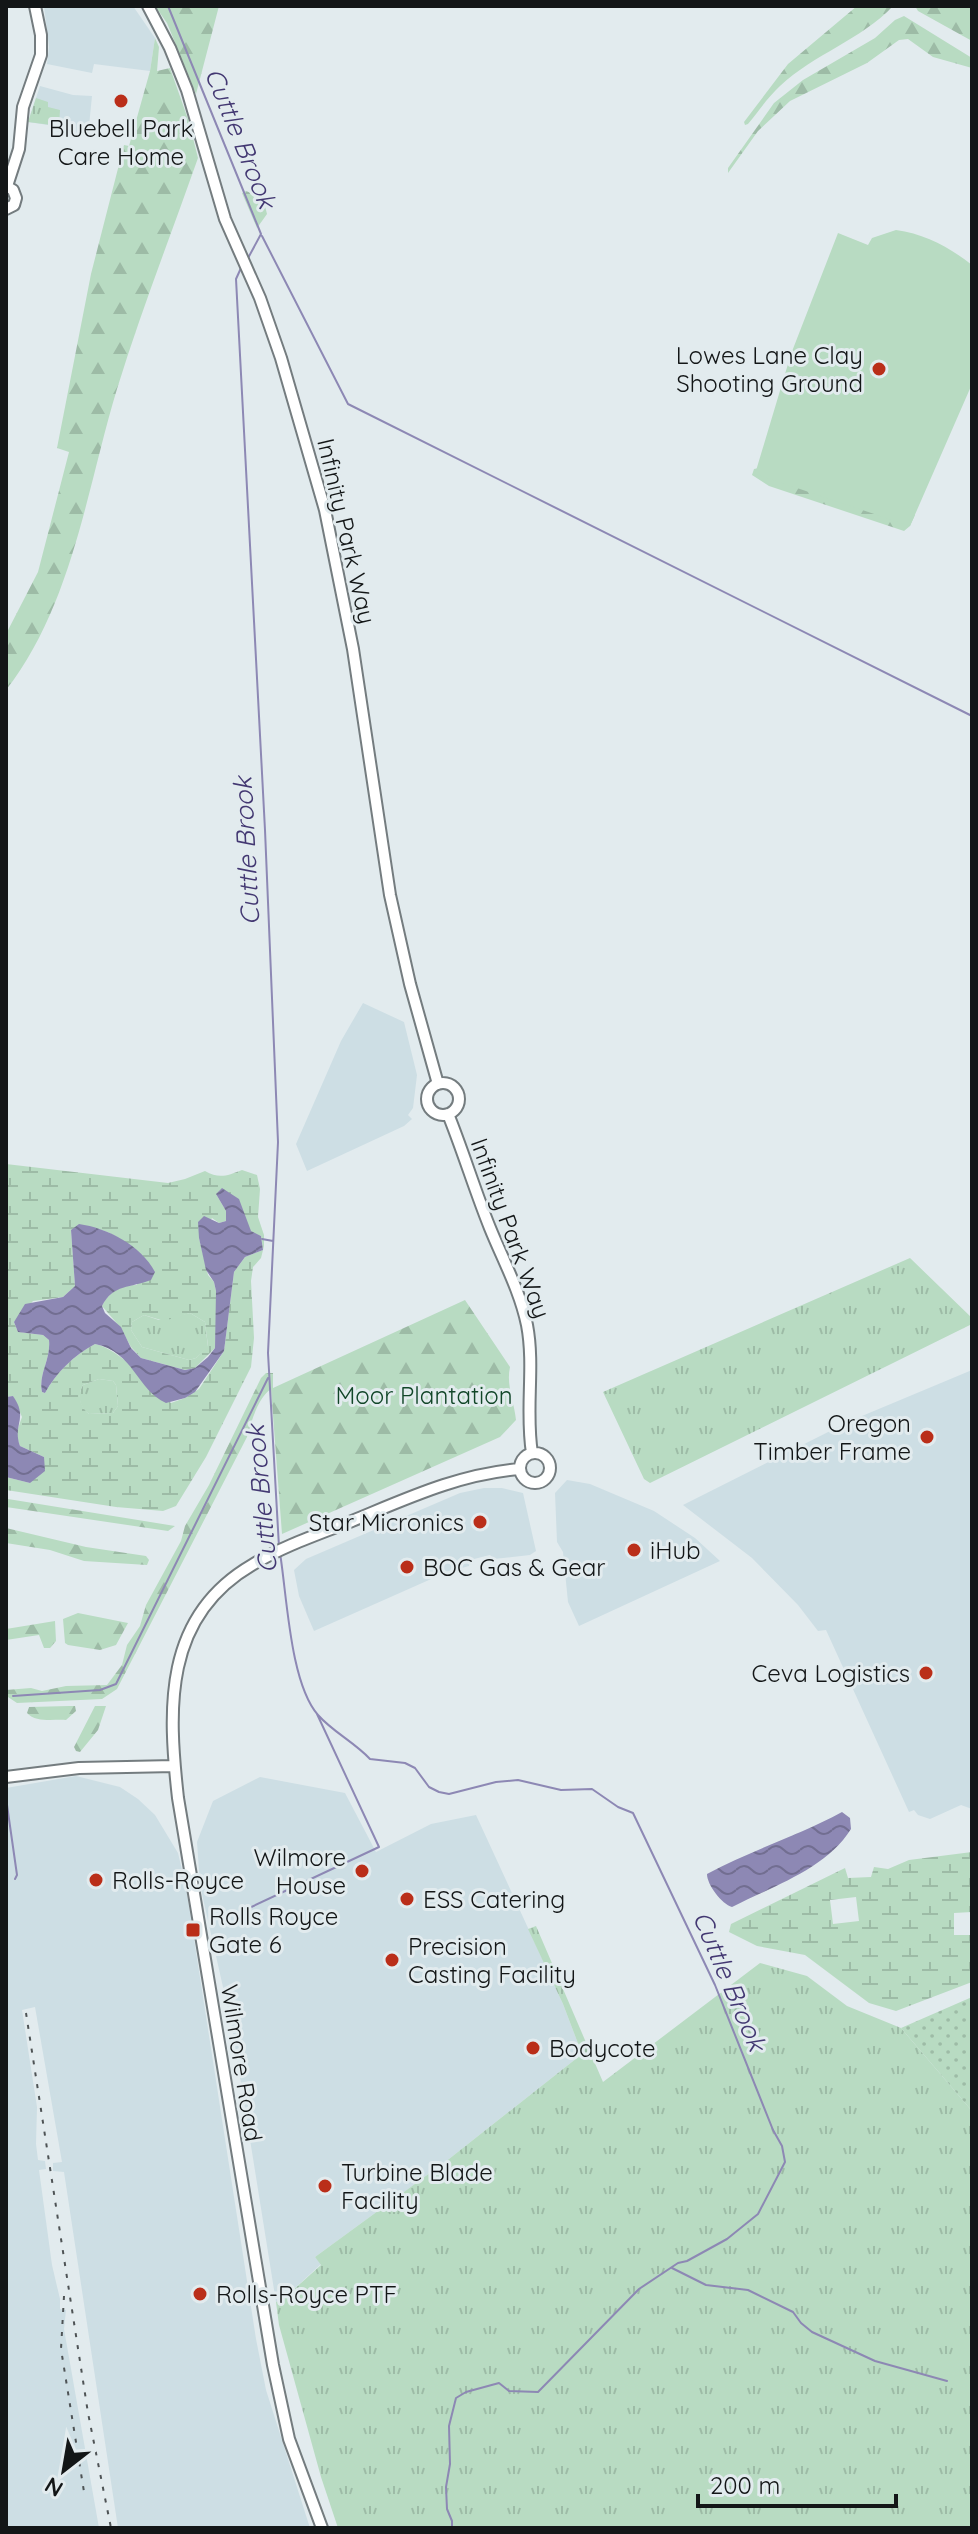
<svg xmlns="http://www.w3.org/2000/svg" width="978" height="2534" font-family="Quicksand,sans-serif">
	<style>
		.built { fill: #cddee4 }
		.grass { fill: url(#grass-tufts) }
		.forest { fill: url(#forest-firs) }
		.wetland { fill: url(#wetland-marsh); fill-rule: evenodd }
		.park { fill: url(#park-dots) }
		.pitch { fill: #b8dbc2 }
		.water { fill: url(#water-waves) }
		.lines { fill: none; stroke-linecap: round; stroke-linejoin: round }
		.stream { stroke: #8d88b4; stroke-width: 2 }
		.minor-casing { stroke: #747c7f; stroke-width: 14 }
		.minor { stroke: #fff; stroke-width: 10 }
		.rail { stroke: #4e5355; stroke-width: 2; stroke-dasharray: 4 8; stroke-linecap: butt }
		.poi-dot { fill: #ba2e19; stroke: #e2ebee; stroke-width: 3 }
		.labels { text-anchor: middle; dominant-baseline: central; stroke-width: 6; stroke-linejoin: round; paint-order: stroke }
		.poi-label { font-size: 24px; fill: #131617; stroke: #e2ebee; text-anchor: start }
		.street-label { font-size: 24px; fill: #131617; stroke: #e2ebee }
		.park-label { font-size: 24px; fill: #114628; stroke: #e2ebee }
		.water-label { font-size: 26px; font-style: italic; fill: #433872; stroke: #e2ebee }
	</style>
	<defs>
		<pattern id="grass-tufts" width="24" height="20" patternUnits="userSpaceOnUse" patternTransform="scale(2)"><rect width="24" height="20" fill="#b8dbc2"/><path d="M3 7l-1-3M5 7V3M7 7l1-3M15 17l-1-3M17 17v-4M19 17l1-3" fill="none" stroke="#9dbba6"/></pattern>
		<pattern id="forest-firs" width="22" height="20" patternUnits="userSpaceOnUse" patternTransform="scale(2)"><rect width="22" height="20" fill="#b8dbc2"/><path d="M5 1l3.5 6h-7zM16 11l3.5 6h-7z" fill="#9dbba6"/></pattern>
		<pattern id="wetland-marsh" width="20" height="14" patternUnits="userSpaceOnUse" patternTransform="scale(2)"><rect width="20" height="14" fill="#b8dbc2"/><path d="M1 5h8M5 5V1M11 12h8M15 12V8" fill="none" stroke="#9dbba6"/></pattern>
		<pattern id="park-dots" width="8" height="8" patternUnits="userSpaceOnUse" patternTransform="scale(2)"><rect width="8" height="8" fill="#b8dbc2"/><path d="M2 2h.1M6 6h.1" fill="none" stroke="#9dbba6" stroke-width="1.8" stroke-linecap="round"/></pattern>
		<pattern id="water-waves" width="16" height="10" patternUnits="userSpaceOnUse" patternTransform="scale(2)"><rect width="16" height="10" fill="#8d88b4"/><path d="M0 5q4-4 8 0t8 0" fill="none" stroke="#726e91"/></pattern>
	</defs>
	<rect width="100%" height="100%" fill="#e2ebee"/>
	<path class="built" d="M44 6H133L155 38 150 71 94 64 92 73 47 64 49 47Z
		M40 86 73 95 92 96 88 136 55 131V126L28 122Z
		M363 1003 404 1022 417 1075 413 1108 408 1115 412 1119 404 1126 307 1171 296 1144 341 1041Z
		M972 1370V1809L961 1805 930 1819 918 1815 914 1810 909 1812 826 1630 818 1631 798 1605 752 1558 683 1505 850 1421Z
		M567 1480 590 1484 654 1511 695 1538 720 1561 579 1626 568 1602 563 1552 557 1542 555 1493Z
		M484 1488H502L523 1493 536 1551 530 1555 494 1559 490 1555 470 1560 469 1566 447 1572 314 1631 299 1596 294 1570 306 1559 460 1493Z
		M76 1776 120 1787 138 1799 155 1815 178 1853 186 1887 256 2339 266 2390 310 2528H118L64 2172 53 2171V2163L62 2162 35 2007 22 2010 37 2107 36 2144 38 2160 45 2161 46 2169 39 2170 52 2265 60 2299V2309L66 2310 64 2329 99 2528H6V1788Z
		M260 1777 345 1793 376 1852 431 1824 476 1815 563 2004 582 2054 449 2159 315 2257 321 2264 282 2300 276 2302 232 2027 200 1885 197 1842 213 1801Z"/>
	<path class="grass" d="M36 98 48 102V107L60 110 59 126 28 122Z
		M910 1258 972 1318V1324L650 1483 644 1479 603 1392Z
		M190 1313 205 1322 208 1347 196 1358 189 1360 142 1347 131 1330 132 1322 144 1315 159 1320Z
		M99 1379 113 1381 116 1385 118 1406 113 1413 89 1414C79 1407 77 1395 83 1385Z
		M536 1926 603 2082 760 1963 807 1976 847 2006 901 2028 972 2111V2528H338L321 2477 279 2325 276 2302 282 2300 321 2265 315 2257 449 2159 582 2054 563 2004 528 1929Z"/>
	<path class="forest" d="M155 6H219L196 94 167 23Z
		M857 6H893C861 40 814 54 780 86 768 97 758 112 748 124L745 125 744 122 788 64Z
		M915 6H972V41L918 11Z
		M904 16 972 58V68L933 57 908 39 899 40 867 63 790 101 758 131 728 173V168L774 103 803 80 875 38 895 20Z
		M155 38 159 47 157 71 170 68 189 122 198 158C171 235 141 311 117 389 87 488 72 606 6 690V634L38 572 69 452 57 448 91 274 124 145 129 146 150 71Z
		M246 191 263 198 267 214 257 228 242 193Z
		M774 465 915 515 910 526 904 531 769 486 752 475 754 469Z
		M465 1300 510 1367C506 1385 514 1401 516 1420L500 1437 282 1534 271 1389C257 1399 252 1421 247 1437L117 1689 102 1699 17 1703 8 1697 6 1690 31 1688 42 1691 66 1686 107 1685 122 1665 127 1645 140 1626 146 1605 181 1541 185 1526 209 1485 261 1378 266 1373H273V1388Z
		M6 1499H8L175 1526 168 1531 6 1507Z
		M6 1528 86 1547 146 1556 149 1560 147 1565 84 1561 50 1550 6 1543Z
		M78 1613 128 1623 116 1645 100 1650 68 1645 65 1643 63 1619Z
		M55 1621 56 1641 50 1648H44L39 1635 6 1640V1629Z
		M69 1706H75L76 1711 66 1720C54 1719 36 1723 27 1713L29 1707Z
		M95 1706H106L98 1730 80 1752 76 1751 74 1747Z"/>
	<path class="wetland" d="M6 1164 168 1183 185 1179 205 1171C219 1179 227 1176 242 1170L257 1175 260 1189 258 1217 264 1235V1246L261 1258 253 1267 251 1281 254 1338 251 1367 206 1457 176 1506 163 1511 116 1507 6 1490V1477L30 1483 44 1457 20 1446 16 1434 22 1417 13 1396 6 1397ZM216 1194 251 1232 261 1236 263 1250 245 1257 234 1272 224 1351 199 1389 185 1398 171 1403C150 1385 120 1349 95 1344 74 1355 56 1373 45 1393L42 1392C38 1374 51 1360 49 1340L43 1335 18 1332 14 1322 33 1301 63 1297 75 1286 71 1230C107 1224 115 1236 143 1256L137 1285C121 1285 109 1291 102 1306L120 1327 131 1347 141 1358 185 1370 195 1368 215 1348 216 1333V1291L214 1282 208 1275 199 1238 212 1218 219 1223 226 1221V1211ZM190 1313 205 1322 208 1346 196 1358 189 1360 142 1347 131 1330 132 1322 144 1315 164 1321ZM99 1379 113 1381 116 1385 118 1406 113 1413 89 1414C80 1407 77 1395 83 1385Z
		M972 1852V1912L954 1913V1935H972V1982L896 2011 869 2003 805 1955 757 1946 729 1932 731 1924 845 1868 848 1878 871 1877 874 1867 888 1869 909 1860ZM856 1897 859 1921 833 1924 830 1900Z"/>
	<path class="park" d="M972 1997V2111L901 2028Z"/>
	<path class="pitch" d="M896 230C925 234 949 247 972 265V384L910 526 755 474 791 354 838 233 868 245 872 238Z"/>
	<path class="water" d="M222 1188 239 1199 251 1231 261 1236 263 1250 245 1257 234 1272 224 1351 195 1392 185 1398 166 1403C137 1390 134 1352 95 1344 74 1355 56 1373 45 1393L42 1392C38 1374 51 1360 49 1340L43 1335 18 1332 14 1322 25 1304 63 1297 75 1286 71 1230 79 1224C107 1228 141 1245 155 1272L151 1280C131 1288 113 1284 102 1306L105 1313 121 1327 131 1348 141 1358 185 1370 195 1368 208 1357 215 1348 216 1291 214 1282 206 1270 199 1238 198 1222 204 1216 219 1223 226 1221V1211L216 1194Z
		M13 1396C29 1419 12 1424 20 1446L44 1457 45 1471 30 1483 6 1477V1397Z
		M842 1812 850 1818 851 1829C826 1869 773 1886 732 1907 722 1904 707 1885 707 1874 751 1850 798 1836 842 1812Z"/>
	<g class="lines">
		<path class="stream" d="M168 6 261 234 247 260
			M262 236 348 404 972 716
			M241 268 236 279 265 830 278 1142 268 1353 279 1547
			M262 1239 273 1241
			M280 1553C287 1596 290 1683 318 1715 333 1732 354 1742 370 1759L405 1763 415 1768 429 1787 439 1792 449 1794 496 1782 518 1780 561 1790 592 1789 618 1807 633 1813 715 1985 773 2130 782 2146 785 2162 758 2214 727 2239 687 2261 678 2263 639 2289 538 2392 509 2391 499 2383 466 2392 456 2398 449 2426 450 2464 446 2487 447 2509 452 2521V2528
			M13 1696 100 1690 116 1684 268 1378
			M6 1798 17 1875 15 1879
			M247 1909 379 1847 317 1714
			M672 2268 706 2285 748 2290 793 2312 801 2323 812 2332 875 2361 947 2381"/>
		<defs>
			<path id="minor" d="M148 6 170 48 187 90 225 219 260 298 281 358 325 510 353 649 390 895 410 984 438 1084
				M6 186 13 190 16 198 14 205 6 209
				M7 186 19 149 23 107 41 55V35L35 6
				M427 1099a16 16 0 1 1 32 0a16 16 0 1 1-32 0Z
				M448 1114C463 1151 475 1191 490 1228 503 1260 520 1291 527 1325 535 1367 525 1411 532 1453
				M520 1468a15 15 0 1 1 30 0a15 15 0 1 1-30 0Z
				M6 1777 79 1768 174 1766
				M322 2528 289 2439 273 2365 178 1798C168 1709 163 1617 252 1565 283 1546 319 1534 352 1521 408 1498 459 1474 520 1469"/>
		</defs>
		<use href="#minor" class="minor-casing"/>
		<use href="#minor" class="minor"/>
		<path class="rail" d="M26 2013 88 2413 111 2528
			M64 2296 61 2349 85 2498"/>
	</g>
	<g class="poi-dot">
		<circle cx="121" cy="101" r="8"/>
		<circle cx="879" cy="369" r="8"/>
		<circle cx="927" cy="1437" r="8"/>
		<circle cx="480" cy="1522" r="8"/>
		<circle cx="634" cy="1550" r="8"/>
		<circle cx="407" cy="1567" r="8"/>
		<circle cx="926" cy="1673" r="8"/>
		<circle cx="362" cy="1871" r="8"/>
		<circle cx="96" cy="1880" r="8"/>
		<circle cx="407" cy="1899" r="8"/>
		<rect x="185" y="1922" width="16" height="16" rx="4"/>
		<circle cx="392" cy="1960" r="8"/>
		<circle cx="533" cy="2048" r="8"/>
		<circle cx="325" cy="2186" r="8"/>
		<circle cx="200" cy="2294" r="8"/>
	</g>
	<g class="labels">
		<g class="poi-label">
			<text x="121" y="128" text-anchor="middle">Bluebell Park<tspan x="121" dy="28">Care Home</tspan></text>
			<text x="863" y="355" text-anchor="end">Lowes Lane Clay<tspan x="863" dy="28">Shooting Ground</tspan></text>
			<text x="911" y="1423" text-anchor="end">Oregon<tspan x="911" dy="28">Timber Frame</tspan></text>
			<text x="464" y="1522" text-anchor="end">Star Micronics</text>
			<text x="650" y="1550">iHub</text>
			<text x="423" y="1567">BOC Gas &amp; Gear</text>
			<text x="910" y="1673" text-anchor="end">Ceva Logistics</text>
			<text x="346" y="1857" text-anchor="end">Wilmore<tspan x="346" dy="28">House</tspan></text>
			<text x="112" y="1880">Rolls-Royce</text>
			<text x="423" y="1899">ESS Catering</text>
			<text x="209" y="1916">Rolls Royce<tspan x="209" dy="28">Gate 6</tspan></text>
			<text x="408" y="1946">Precision<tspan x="408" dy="28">Casting Facility</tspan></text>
			<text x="549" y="2048">Bodycote</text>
			<text x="341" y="2172">Turbine Blade<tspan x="341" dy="28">Facility</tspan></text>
			<text x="216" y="2294">Rolls-Royce PTF</text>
		</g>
		<g class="street-label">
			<text transform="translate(347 531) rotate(77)">Infinity Park Way</text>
			<text transform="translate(511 1228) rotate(70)">Infinity Park Way</text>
			<text transform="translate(242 2063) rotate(81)">Wilmore Road</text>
		</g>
		<g class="park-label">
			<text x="424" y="1395">Moor Plantation</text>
		</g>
		<g class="water-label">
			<text transform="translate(241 138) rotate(68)">Cuttle Brook</text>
			<text transform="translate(246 851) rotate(-93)">Cuttle Brook</text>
			<text transform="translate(261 1499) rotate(-95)">Cuttle Brook</text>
			<text transform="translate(730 1981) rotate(67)">Cuttle Brook</text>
		</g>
	</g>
	<rect width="978" height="2534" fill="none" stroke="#131617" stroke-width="16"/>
	<g transform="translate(64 2470) rotate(211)" stroke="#e2ebee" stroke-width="6" paint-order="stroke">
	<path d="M0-6L14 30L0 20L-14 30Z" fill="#131617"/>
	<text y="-12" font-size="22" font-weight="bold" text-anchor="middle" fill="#131617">N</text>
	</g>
	<path d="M698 2494v12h198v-12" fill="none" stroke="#131617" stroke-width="4"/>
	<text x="710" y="2494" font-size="24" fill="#131617" stroke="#e2ebee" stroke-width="6" paint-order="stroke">200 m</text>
</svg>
